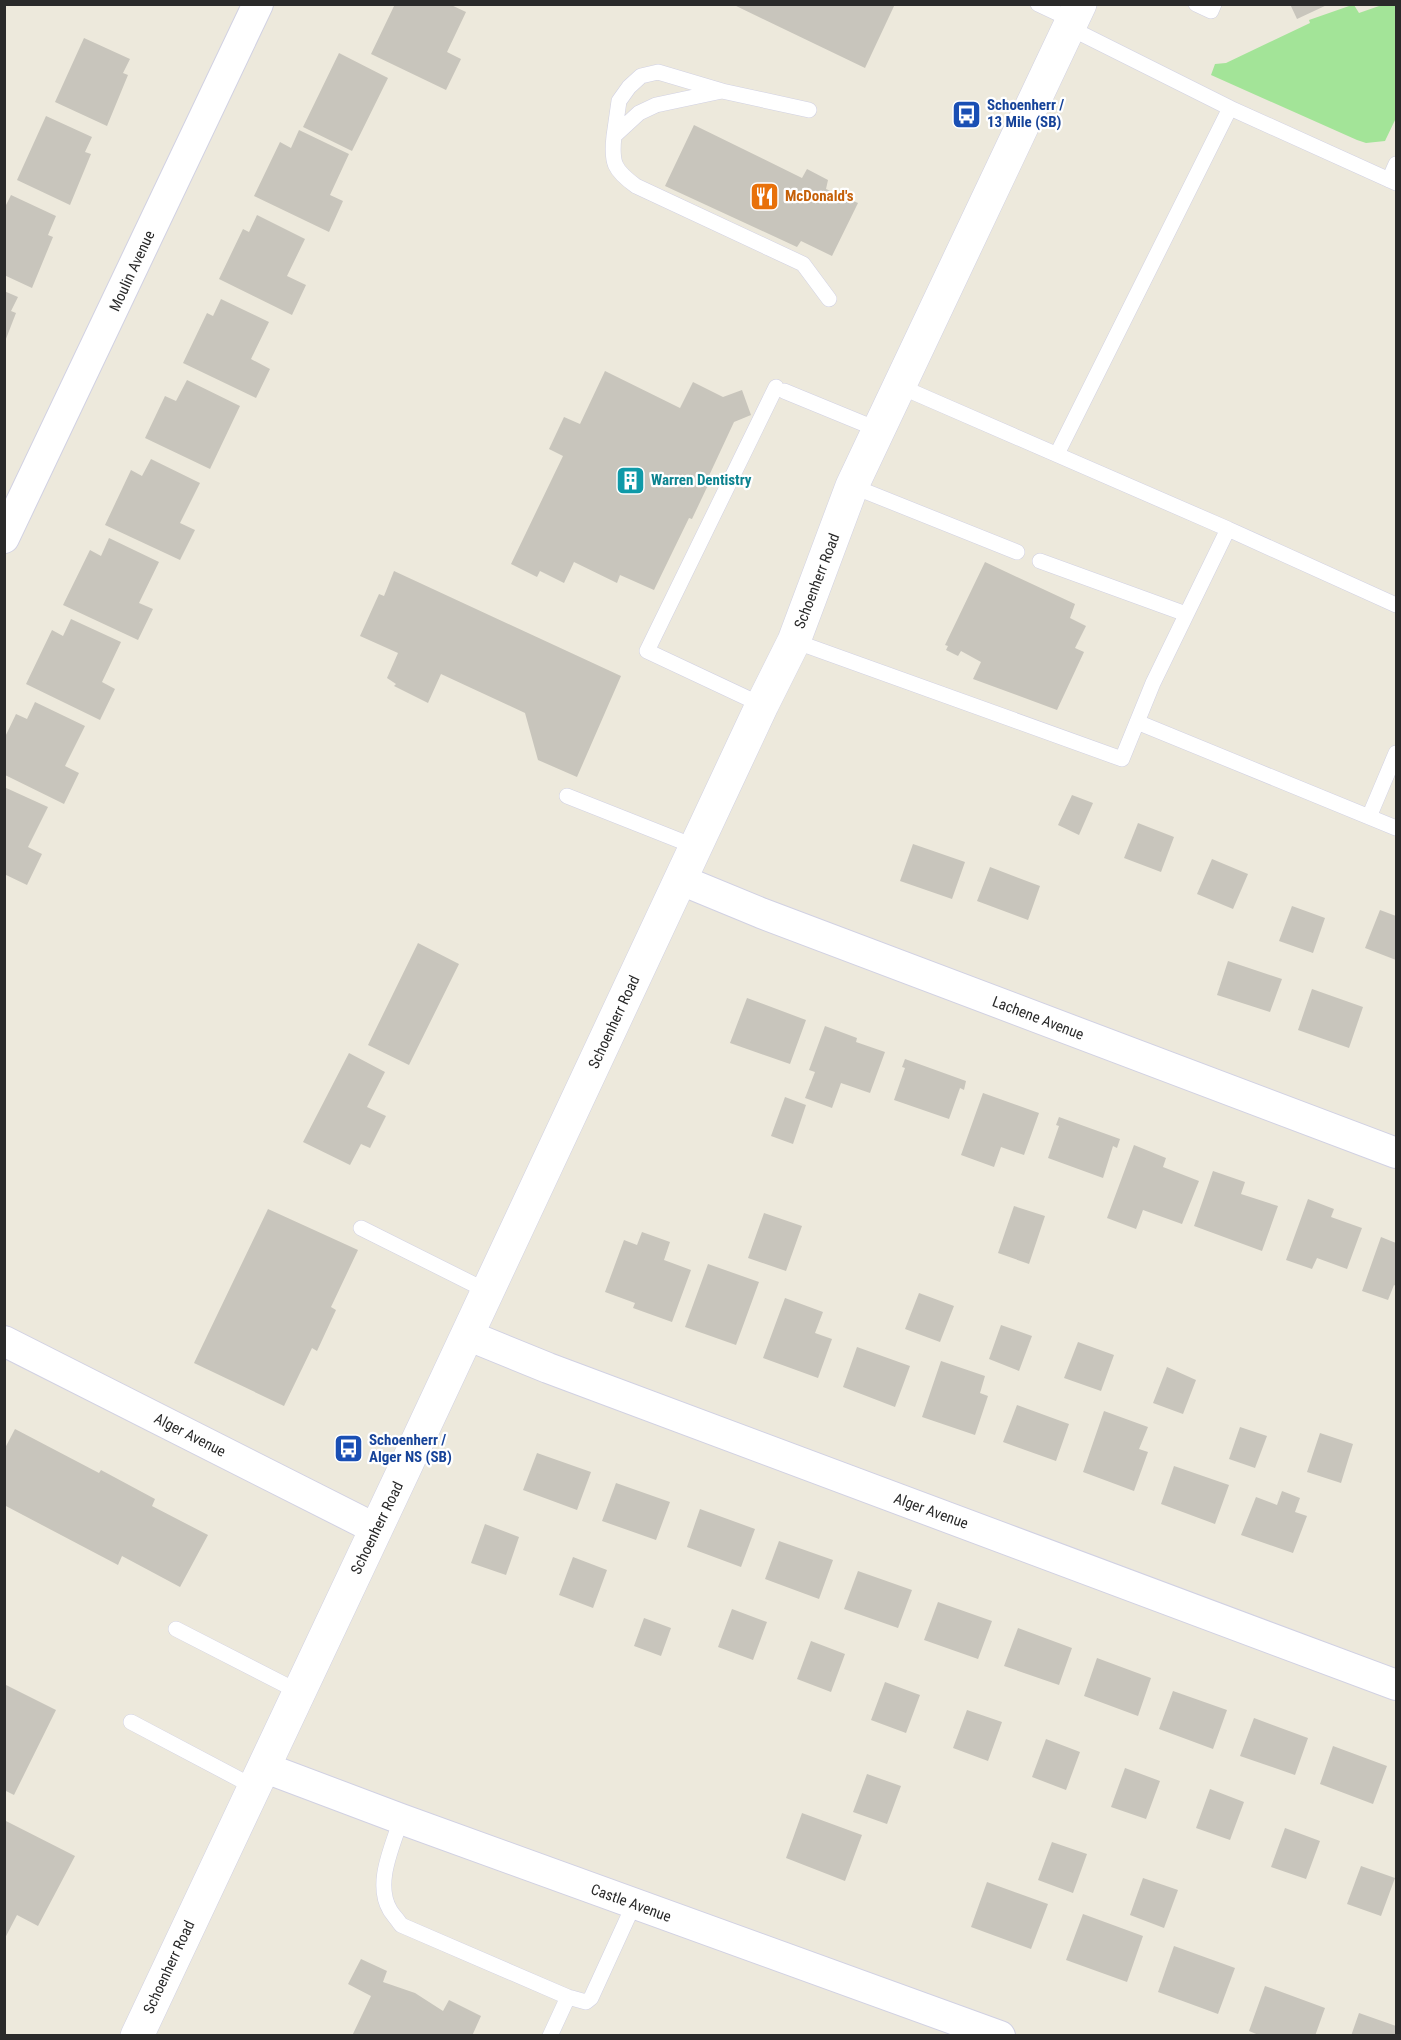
<svg xmlns="http://www.w3.org/2000/svg" width="1401" height="2040" font-family="'Roboto Condensed',sans-serif">
	<style>
		.grass { fill: #a3e498 }
		.building { fill: #c8c5bc }
		.lines { fill: none; stroke-linecap: round; stroke-linejoin: round }
		.service-casing { stroke: #d1d1e3; stroke-width: 16 }
		.minor-casing { stroke: #d1d1e3; stroke-width: 32 }
		.secondary-casing { stroke: #d1d1e3; stroke-width: 34 }
		.service { stroke: #fff; stroke-width: 15 }
		.minor { stroke: #fff; stroke-width: 30 }
		.secondary { stroke: #fff; stroke-width: 33 }
		.labels { text-anchor: middle; dominant-baseline: central; stroke-width: 4.5; stroke-linejoin: round; paint-order: stroke }
		.transit-label { font-size: 15px; font-weight: bold; fill: #164399; stroke: #fff; text-anchor: start }
		.food-label { font-size: 15px; font-weight: bold; fill: #c56008; stroke: #fff; text-anchor: start }
		.street-label { font-size: 15px; fill: #2a2a2a; stroke: #fff }
		.culture-label { font-size: 15px; font-weight: bold; fill: #0d838f; stroke: #fff; text-anchor: start }
	</style>
	<rect width="100%" height="100%" fill="#ede9dc"/>
	<path class="grass" d="M1352 5H1354L1359 13 1382 5H1396V118L1385 141 1366 143 1357 140 1211 75 1215 64 1226 63 1310 23 1309 20Z"/>
	<path class="building" d="M395 4H449L466 12 447 52 461 59 446 90 371 54Z
		M732 4H895L865 68Z
		M1290 4H1329L1297 19Z
		M84 38 130 59 123 73 128 75 107 126 55 102Z
		M339 53 388 78 352 151 303 127Z
		M46 116 92 137 85 152 91 154 70 205 17 180Z
		M694 125 802 178 807 169 828 180 826 189 858 203 832 256 801 241 797 247 665 186Z
		M299 130 349 154 330 195 343 201 329 232 254 196 280 142 291 148Z
		M11 195 56 216 48 235 53 237 32 288 4 275V209Z
		M257 215 305 239 287 276 306 285 292 315 219 279 243 229 249 232Z
		M4 291 18 297 11 311 16 313 4 344Z
		M221 299 269 322 251 359 270 369 256 398 183 363 207 313 213 316Z
		M605 371 680 408 693 382 723 397 742 390 751 415 734 422 707 480 710 481 692 519 689 518 654 590 620 575 617 583 574 562 564 583 540 571 537 577 511 564 563 456 549 449 564 417 580 424Z
		M187 380 240 406 210 469 145 438 165 396 176 401Z
		M151 459 200 483 180 523 195 530 180 560 105 525 131 470 142 476Z
		M109 538 159 562 139 603 153 609 138 640 63 605 90 550 101 556Z
		M985 562 1075 604 1070 618 1086 626 1075 648 1084 652 1057 710 973 679 981 662 961 651 958 656 946 650 948 646 945 645Z
		M394 571 621 676 577 777 538 760 525 713 441 674 428 703 394 686 396 684 387 678 398 653 360 636 379 594 384 596Z
		M71 619 121 642 102 682 115 689 100 720 26 684 52 630 63 636Z
		M35 702 85 726 65 766 79 773 64 804 5 775V737L16 714 27 719Z
		M4 787 48 807 28 847 42 854 27 885 4 874Z
		M1072 795 1093 803 1079 835 1058 825Z
		M1138 823 1174 837 1161 872 1124 858Z
		M913 844 965 862 952 899 900 881Z
		M1212 859 1248 874 1233 909 1197 894Z
		M990 867 1040 886 1028 920 977 901Z
		M1292 906 1325 918 1313 953 1279 941Z
		M1380 910 1396 916V960L1365 948Z
		M418 943 459 964 409 1065 368 1045Z
		M1228 961 1282 979 1270 1012 1217 995Z
		M1312 989 1363 1007 1349 1048 1298 1030Z
		M747 998 806 1020 790 1064 730 1043Z
		M825 1026 857 1038 856 1042 885 1052 870 1093 841 1083 832 1108 805 1098 815 1072 809 1070Z
		M349 1053 385 1072 367 1107 386 1116 370 1148 361 1144 350 1165 303 1142Z
		M905 1059 966 1081 964 1090 960 1088 949 1119 894 1100 905 1068 902 1067Z
		M983 1093 1039 1113 1024 1155 1001 1147 994 1167 961 1155Z
		M785 1097 806 1105 793 1144 771 1136Z
		M1059 1117 1120 1139 1117 1148 1113 1146 1103 1178 1048 1158 1059 1126 1056 1125Z
		M1134 1145 1166 1158 1163 1167 1199 1181 1182 1224 1143 1210 1136 1229 1107 1218Z
		M1213 1171 1245 1182 1241 1194 1278 1206 1262 1251 1194 1226Z
		M1308 1199 1334 1209 1331 1217 1362 1228 1347 1269 1317 1258 1312 1269 1286 1260Z
		M1014 1206 1045 1216 1029 1264 998 1253Z
		M268 1209 358 1250 331 1307 336 1310 317 1351 312 1348 284 1406 194 1363Z
		M764 1213 802 1226 786 1271 748 1258Z
		M642 1232 670 1242 664 1260 691 1270 672 1322 633 1308 635 1303 605 1292 624 1240 637 1245Z
		M1381 1237 1396 1243V1286L1394 1285 1388 1300 1362 1291Z
		M708 1264 759 1282 736 1345 685 1327Z
		M919 1293 954 1306 940 1342 905 1329Z
		M785 1298 823 1312 815 1333 832 1339 818 1378 763 1358Z
		M1001 1325 1032 1336 1019 1371 989 1359Z
		M1078 1342 1114 1355 1101 1391 1064 1378Z
		M857 1347 910 1366 895 1407 843 1387Z
		M941 1361 985 1376 980 1393 988 1396 975 1435 922 1417Z
		M1167 1367 1196 1380 1183 1414 1153 1403Z
		M1017 1405 1069 1424 1056 1461 1003 1442Z
		M1104 1411 1148 1427 1139 1449 1148 1452 1134 1491 1083 1472Z
		M1240 1427 1267 1436 1255 1468 1229 1459Z
		M15 1429 99 1473 101 1470 155 1499 152 1506 208 1535 180 1587 122 1556 118 1565 4 1505V1450Z
		M1320 1433 1353 1444 1341 1483 1307 1472Z
		M537 1453 591 1472 577 1510 523 1490Z
		M1174 1466 1229 1485 1215 1524 1161 1504Z
		M616 1483 670 1502 656 1540 602 1521Z
		M1282 1491 1300 1498 1295 1512 1307 1516 1293 1553 1241 1535 1256 1497 1277 1505Z
		M700 1509 755 1529 741 1567 687 1547Z
		M485 1524 519 1537 506 1575 471 1563Z
		M779 1541 833 1560 819 1599 765 1579Z
		M573 1557 607 1570 593 1608 559 1595Z
		M858 1571 912 1590 898 1628 844 1609Z
		M938 1602 992 1621 978 1659 924 1640Z
		M732 1609 767 1622 753 1660 718 1647Z
		M644 1618 671 1628 661 1656 634 1646Z
		M1018 1628 1072 1648 1059 1685 1004 1666Z
		M811 1641 845 1654 831 1692 797 1679Z
		M1097 1658 1151 1678 1138 1716 1084 1696Z
		M885 1682 920 1695 906 1733 871 1720Z
		M4 1684 56 1710 14 1795 4 1790Z
		M1173 1691 1227 1710 1213 1749 1159 1729Z
		M967 1710 1002 1722 988 1761 953 1748Z
		M1254 1718 1308 1738 1295 1775 1240 1756Z
		M1046 1739 1080 1752 1066 1790 1032 1777Z
		M1333 1746 1387 1766 1373 1804 1320 1784Z
		M1125 1768 1160 1781 1146 1819 1111 1807Z
		M867 1774 901 1786 887 1824 853 1812Z
		M1210 1789 1244 1802 1230 1840 1196 1828Z
		M802 1813 862 1835 845 1881 786 1858Z
		M4 1820 75 1856 38 1926 17 1915 4 1940Z
		M1285 1828 1320 1841 1306 1879 1271 1867Z
		M1052 1842 1087 1854 1073 1893 1038 1880Z
		M1361 1866 1395 1878 1381 1916 1347 1904Z
		M1143 1878 1178 1890 1164 1928 1130 1915Z
		M987 1882 1048 1904 1031 1949 971 1927Z
		M1083 1914 1143 1936 1127 1982 1066 1960Z
		M1174 1946 1235 1968 1218 2014 1158 1992Z
		M361 1959 387 1971 383 1982 415 1993 443 2011 449 2000 481 2016 472 2036H352L371 1996 348 1984Z
		M1265 1986 1325 2008 1315 2036H1261L1249 2031Z
		M1359 2013 1396 2026V2036H1351Z"/>
	<g class="lines">
		<defs>
			<path id="service" d="M1038 4 1072 20
				M1196 4 1211 11 1214 4
				M1230 108 1396 183
				M809 110 722 91 656 105 639 113 614 136C611 163 614 170 636 186L803 264 829 299
				M614 136 619 101 629 87 641 76 658 72 722 91
				M1389 180 1396 164
				M784 391 879 430
				M1057 454 1230 108 1068 27
				M852 486 1017 552
				M1228 529 1396 605
				M1040 561 1186 614
				M794 641 1122 759 1153 683 1228 529 899 386
				M762 705 647 651 776 387
				M1137 722 1396 828
				M567 796 696 847
				M1369 817 1396 753
				M361 1228 487 1291
				M176 1629 299 1692
				M131 1722 254 1787
				M401 1819C393 1846 374 1883 390 1910 393 1915 398 1920 401 1925L568 1997 586 2002 591 1998 634 1904
				M550 2036 568 1997"/>
			<path id="minor" d="M4 538 258 4
				M681 880 761 913 1396 1153
				M467 1335 548 1368 1396 1685
				M4 1341 376 1529
				M263 1767 401 1819 1000 2036"/>
			<path id="secondary" d="M137 2036 402 1474 762 705 794 641 852 486 1080 4"/>
		</defs>
		<use href="#service" class="service-casing"/>
		<use href="#minor" class="minor-casing"/>
		<use href="#secondary" class="secondary-casing"/>
		<use href="#service" class="service"/>
		<use href="#minor" class="minor"/>
		<use href="#secondary" class="secondary"/>
	</g>
	<defs>
		<symbol id="bus-square" viewBox="-11 -11 22 22"><rect x="-9" y="-9" width="18" height="18" rx="4" fill="#1a4fb4" stroke="#fff"/><path d="M-5-6H5V4H4V6H2V4H-2V6H-4V4H-5ZM-3.5-4V0h7V-4ZM-3.5 1.2v1.5H-2V1.2ZM2 1.2v1.5H3.5V1.2Z" fill="#fff"/></symbol>
		<symbol id="restaurant-square" viewBox="-11 -11 22 22"><rect x="-9" y="-9" width="18" height="18" rx="4" fill="#e8710a" stroke="#fff"/><path d="M-5-6h1v4h1v-4h1v4h1v-4h1v5L-1.5 .5V6h-2V.5L-5-1ZM5-6V6H3V1.5H1.5Q1.5-4 5-6Z" fill="#fff"/></symbol>
		<symbol id="building-square" viewBox="-11 -11 22 22"><rect x="-9" y="-9" width="18" height="18" rx="4" fill="#0f9aa8" stroke="#fff"/><path d="M-4-6H4V6H1V3H-1V6H-4ZM-2.5-4.3h1.7v1.8h-1.7ZM.8-4.3h1.7v1.8H.8ZM-2.5-1h1.7V.8h-1.7ZM.8-1h1.7V.8H.8Z" fill="#fff"/></symbol>
	</defs>
	<g fill-rule="evenodd">
		<use href="#bus-square" x="950" y="98" width="33" height="33"/>
		<use href="#restaurant-square" x="748" y="180" width="33" height="33"/>
		<use href="#building-square" x="614" y="464" width="33" height="33"/>
		<use href="#bus-square" x="332" y="1432" width="33" height="33"/>
	</g>
	<g class="labels">
		<g class="transit-label">
			<text x="987" y="105">Schoenherr /<tspan x="987" dy="17">13 Mile (SB)</tspan></text>
			<text x="369" y="1440">Schoenherr /<tspan x="369" dy="17">Alger NS (SB)</tspan></text>
		</g>
		<g class="food-label">
			<text x="785" y="196">McDonald's</text>
		</g>
		<g class="street-label">
			<text transform="translate(132 271) rotate(-65)">Moulin Avenue</text>
			<text transform="translate(817 581) rotate(-69)">Schoenherr Road</text>
			<text transform="translate(1038 1018) rotate(21)">Lachene Avenue</text>
			<text transform="translate(614 1022) rotate(-65)">Schoenherr Road</text>
			<text transform="translate(190 1435) rotate(27)">Alger Avenue</text>
			<text transform="translate(931 1511) rotate(20)">Alger Avenue</text>
			<text transform="translate(377 1528) rotate(-64)">Schoenherr Road</text>
			<text transform="translate(631 1903) rotate(20)">Castle Avenue</text>
			<text transform="translate(169 1967) rotate(-65)">Schoenherr Road</text>
		</g>
		<g class="culture-label">
			<text x="651" y="480">Warren Dentistry</text>
		</g>
	</g>
	<rect width="1401" height="2040" fill="none" stroke="#2a2a2a" stroke-width="12"/>
</svg>
